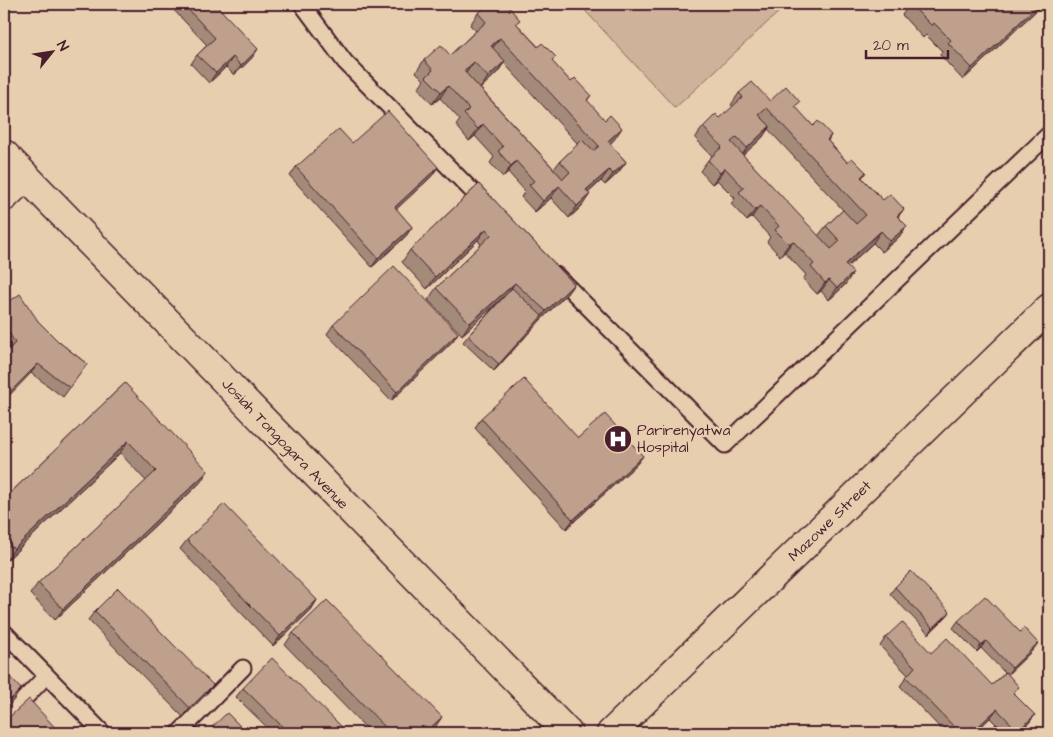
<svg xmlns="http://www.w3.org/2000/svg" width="1053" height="737" font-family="'Architects Daughter',sans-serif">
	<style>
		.green { fill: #ceb299; stroke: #8c6862 }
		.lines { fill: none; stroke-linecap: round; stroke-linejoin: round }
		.service-casing { stroke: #4a1f2b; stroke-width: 19 }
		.minor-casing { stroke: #4a1f2b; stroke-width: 31 }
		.secondary-casing { stroke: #4a1f2b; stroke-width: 31 }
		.service { stroke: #e7ceaf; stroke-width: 15 }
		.minor { stroke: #e7ceaf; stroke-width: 28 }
		.secondary { stroke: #e7ceaf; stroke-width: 28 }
		.wall { fill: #a38a79; stroke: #4a1f2b; fill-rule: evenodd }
		.shaded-wall { fill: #857063; stroke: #4a1f2b }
		.building { fill: #bea08d; stroke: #4a1f2b; fill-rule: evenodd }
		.labels { text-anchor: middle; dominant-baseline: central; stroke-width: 4.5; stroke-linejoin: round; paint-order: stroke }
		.poi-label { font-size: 15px; fill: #4a1f2b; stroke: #e7ceaf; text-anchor: start }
		.street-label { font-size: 15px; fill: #4a1f2b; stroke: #e7ceaf }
	</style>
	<rect width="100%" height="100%" fill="#e7ceaf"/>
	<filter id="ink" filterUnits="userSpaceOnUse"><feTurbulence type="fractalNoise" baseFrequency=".02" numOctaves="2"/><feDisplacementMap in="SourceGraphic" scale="10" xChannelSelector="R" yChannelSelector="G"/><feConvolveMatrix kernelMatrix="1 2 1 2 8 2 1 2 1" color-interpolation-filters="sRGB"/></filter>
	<g filter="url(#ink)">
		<path class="green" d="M579 4H777L782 9 675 108Z"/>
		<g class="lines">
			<defs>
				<path id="service" d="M302 4 345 62 485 204
					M556 275 725 445 1049 134
					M4 632 103 733
					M4 720 46 676
					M179 733 243 668"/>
				<path id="minor" d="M4 197 25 177
					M611 733 1049 308"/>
				<path id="secondary" d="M4 154 568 733"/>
			</defs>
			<use href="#service" class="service-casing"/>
			<use href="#minor" class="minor-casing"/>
			<use href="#secondary" class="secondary-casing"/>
			<use href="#service" class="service"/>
			<use href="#minor" class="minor"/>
			<use href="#secondary" class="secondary"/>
		</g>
		<path class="wall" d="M168 4H215L252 58 234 75 226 67 209 83 191 64 197 55 207 45Z
			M910 4 987 5 988 4H1043L963 80 940 55 942 51 926 35 923 38 902 15Z
			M478 13 517 24 571 82 591 95 587 101 614 140 610 144 626 162 618 173 605 185 601 181 588 193 582 206 569 218 551 198 535 212 521 197 525 191 508 172 503 177 490 163 494 157 475 136 469 141 456 125 460 120 440 98 432 104 418 88 424 80 416 72 424 60 450 55 476 31 470 25ZM504 63 578 144 560 161 554 169 480 88 497 73Z
			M739 93 796 108 813 126 831 135 828 141 847 162 866 172 862 178 883 200 904 209 898 217 907 226 899 237 882 252 873 243 847 267 845 285 829 300 821 291 817 294 803 279 806 275 785 252 780 256 767 242 770 237 752 217 747 221 731 204 735 198 717 180 712 184 700 171 708 160 712 156 695 138 703 127 720 118 733 107 731 105ZM768 129 843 210 826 226 818 236 743 155 762 138Z
			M352 143 432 176 396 209 412 227 406 236 372 267 290 176 296 167Z
			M479 184 574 284 566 295 538 323 494 371 463 342 468 336 499 301 462 335 428 300 436 288 481 245 478 240 427 289 402 262 410 250Z
			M4 305 38 321 59 342 87 364 63 397 31 373 8 351 4 344Z
			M333 325 458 333 452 342 391 401 327 334Z
			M125 383 200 483 55 620 30 594 38 583 146 481 120 453 6 561 4 558V499Z
			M481 418 578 438 643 456 636 465 566 529 475 428Z
			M187 540 317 600 311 610 273 646 180 549Z
			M895 587 950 612 945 618 929 634 890 594Z
			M95 611 206 694 183 717 88 620Z
			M958 621 1033 650 1008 674 1014 694 1035 715 1028 724 1019 733H987L996 724 990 718 974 733H945L900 686 908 675 880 646 886 637 931 653 992 685 1005 673 981 648 977 652 953 628Z
			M293 633 434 729 429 733H371L285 645Z
			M243 688 348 733H273L236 697Z"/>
		<path class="shaded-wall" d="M1039 4H1043L963 80 972 68Z
			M500 38 492 49 491 46Z
			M258 49 252 58 234 75 241 66Z
			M233 57 226 67 209 83 216 73Z
			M505 61 497 73 480 89 488 77Z
			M474 62 466 73 464 71Z
			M448 86 440 98 432 104 441 92Z
			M483 124 475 136 469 141 478 129Z
			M770 126 762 138 739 159 747 148Z
			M622 128 614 140 600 153 608 141Z
			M516 161 508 172 503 177 511 166Z
			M626 162 618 173 605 185 613 174Z
			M438 167 432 176 388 217 395 207Z
			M725 168 717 180 712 184 720 173Z
			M609 170 601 181 578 202 586 190Z
			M559 186 551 198 535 212 543 201Z
			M590 194 582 206 569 218 577 206Z
			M760 206 752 217 747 221 755 210Z
			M907 226 899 237 882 252 890 241Z
			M412 227 406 236 372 267 378 258Z
			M486 229 478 240 427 289 435 277Z
			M881 231 873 243 837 276 845 264Z
			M793 241 785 252 780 256 789 244Z
			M853 273 845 285 829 300 837 288Z
			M829 280 821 291 817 294 825 283Z
			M515 283 507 294 462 335 470 323Z
			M574 284 566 295 538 323 494 371 499 364 542 316 546 311Z
			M458 333 452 342 391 401 397 392Z
			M38 364 31 373 4 401V398Z
			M128 441 120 453 6 561 14 549Z
			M643 456 636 465 566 529 573 520Z
			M208 471 200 483 55 620 63 609Z
			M317 600 311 610 273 646 280 636Z
			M950 612 945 618 929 634 933 628Z
			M986 641 981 648 977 652 981 645Z
			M1038 643 1033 650 1007 675 1012 668Z
			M213 685 206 694 183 717 190 708Z
			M21 689 13 701 4 710V706Z
			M997 709 990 718 974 733H971Z
			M1035 715 1028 724 1019 733H1017Z
			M442 717 434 729 429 733H425Z"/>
		<path class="building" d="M183 4H215L258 49 241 66 233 57 216 73 197 55 215 38Z
			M489 4H499L502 7 506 4 520 20 516 23 538 47 542 43 556 57 552 61 571 82 575 78 591 95 587 100 605 120 610 115 622 128 608 141 626 162 613 174 609 170 586 190 590 194 577 206 559 186 543 201 529 185 534 181 516 161 511 166 498 151 503 147 483 124 478 129 464 114 469 109 448 86 441 92 426 77 433 70 424 60 441 45 450 55 486 22 478 13ZM500 38 599 146 593 151 582 140 560 161 570 172 563 179 464 71 474 62 488 77 505 61 491 46Z
			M910 4H986L987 5 988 4H1039L972 68 948 43 951 40 934 23 932 26Z
			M752 82 770 101 786 86 800 102 795 106 813 126 818 121 831 135 827 140 847 162 852 158 866 172 861 177 883 200 890 194 904 209 897 216 907 226 890 241 881 231 845 264 853 273 837 288 829 280 825 283 811 267 814 264 793 241 789 244 775 230 779 226 760 206 755 210 739 192 744 188 725 168 720 173 708 160 722 147 703 127 716 114 720 118 743 97 739 93ZM767 108 866 215 856 224 843 210 826 226 840 241 831 249 731 142 737 137 747 148 770 126 759 115Z
			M388 111 438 167 395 207 412 227 378 258 296 167 339 129 352 143Z
			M479 184 574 284 546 311 515 283 470 323 436 288 491 235 486 229 435 277 410 250Z
			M394 266 458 333 397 392 333 325Z
			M512 288 542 316 499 364 468 336Z
			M20 294 38 321 59 342 87 364 70 388 38 364 4 398V355L15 343 4 324V305Z
			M524 379 578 438 605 414 643 456 573 520 481 418Z
			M125 383 208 471 63 609 38 583 156 471 128 441 14 549 4 538V499Z
			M224 504 317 600 280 636 187 540Z
			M911 571 950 612 933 628 895 587Z
			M118 588 213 685 190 708 95 611Z
			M985 596 1020 632 1024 628 1038 643 1012 668 986 641 981 645 958 621Z
			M327 600 442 717 425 733H391L293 633Z
			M902 622 931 653 947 638 992 685 1006 672 1019 687 1013 693 1035 715 1018 731 997 709 971 733H960L906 677 915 667 886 637Z
			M272 658 348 733H289L243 688Z
			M4 671 21 689 4 706Z
			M29 699 60 733H4V722Z
			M227 713 247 733H206Z
			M997 724 1006 733H987Z"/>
	</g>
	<defs>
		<symbol id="hospital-disc" viewBox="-11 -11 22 22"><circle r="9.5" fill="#4a1f2b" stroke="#e7ceaf"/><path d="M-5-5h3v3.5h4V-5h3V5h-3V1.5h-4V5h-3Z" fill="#fff"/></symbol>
	</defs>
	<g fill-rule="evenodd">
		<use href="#hospital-disc" x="602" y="423" width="32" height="32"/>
	</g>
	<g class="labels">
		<g class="poi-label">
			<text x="637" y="430">Parirenyatwa<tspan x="637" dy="17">Hospital</tspan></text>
		</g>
		<g class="street-label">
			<text transform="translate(285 444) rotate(46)">Josiah Tongogara Avenue</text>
			<text transform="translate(830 521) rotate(-44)">Mazowe Street</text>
		</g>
	</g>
	<rect width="1053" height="737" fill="none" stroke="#e7ceaf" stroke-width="20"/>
	<rect x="10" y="10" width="1033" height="717" fill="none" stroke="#4a1f2b" stroke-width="2" filter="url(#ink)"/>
	<g transform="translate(52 52) rotate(60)" stroke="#e7ceaf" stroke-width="4" paint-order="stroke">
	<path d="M0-4L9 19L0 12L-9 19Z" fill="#4a1f2b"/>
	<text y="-8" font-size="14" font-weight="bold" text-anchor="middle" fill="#4a1f2b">N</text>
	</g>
	<path d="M866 50v8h82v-8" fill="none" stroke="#4a1f2b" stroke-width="2.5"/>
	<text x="873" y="50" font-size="15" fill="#4a1f2b" stroke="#e7ceaf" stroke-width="4" paint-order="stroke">20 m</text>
</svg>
